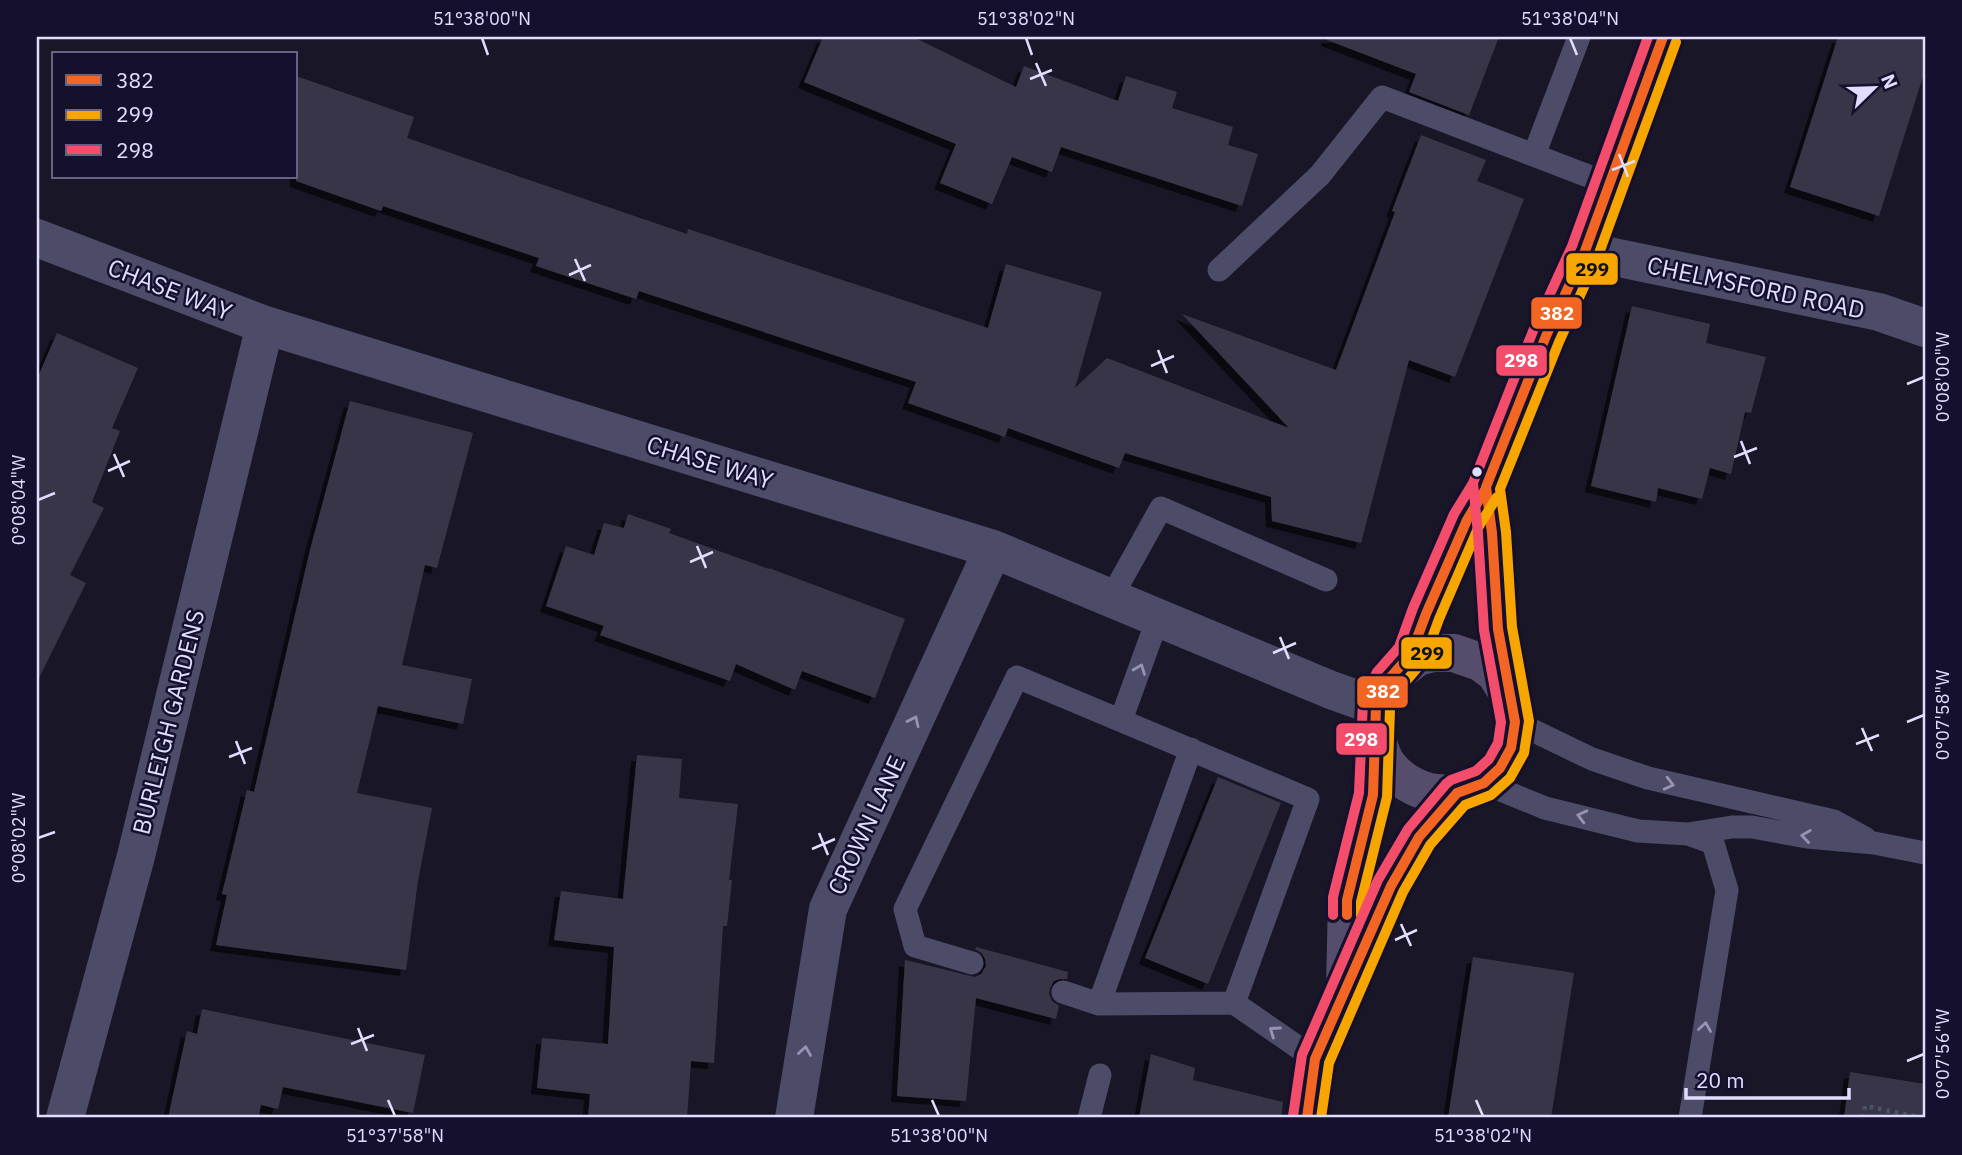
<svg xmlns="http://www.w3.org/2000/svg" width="1962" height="1155" font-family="'IBM Plex Sans',sans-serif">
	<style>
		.building { fill: #393648; filter: url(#shadow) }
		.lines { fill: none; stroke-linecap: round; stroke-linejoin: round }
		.path { stroke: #475566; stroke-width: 4.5; stroke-dasharray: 3.5 5; stroke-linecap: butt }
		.lane { stroke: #4d4c68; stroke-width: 23 }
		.street { stroke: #4d4c68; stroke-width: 38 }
		.primary { stroke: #564d6c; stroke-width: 38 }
		.bus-1-casing { stroke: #15102d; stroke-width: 16 }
		.bus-2-casing { stroke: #15102d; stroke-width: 16 }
		.bus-3-casing { stroke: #15102d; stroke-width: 16 }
		.bus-1 { stroke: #f26522; stroke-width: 10 }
		.bus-2 { stroke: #f7a600; stroke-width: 10 }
		.bus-3 { stroke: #f44d6c; stroke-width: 10 }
		.oneway { stroke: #9694b4 }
		.ticks { fill: none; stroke: #e0ddff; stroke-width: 2.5 }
		.bus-dot { fill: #e0ddff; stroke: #15102d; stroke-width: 2.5 }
		.labels { text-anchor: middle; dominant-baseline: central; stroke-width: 5; stroke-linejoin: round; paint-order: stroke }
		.street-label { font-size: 24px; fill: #e0ddff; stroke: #15102d }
		.line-badge { stroke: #15102d; stroke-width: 2.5 }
		.badge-label { font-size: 19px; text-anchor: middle; font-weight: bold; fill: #fff }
		.pale-badge-label { font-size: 19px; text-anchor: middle; font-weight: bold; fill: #111 }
		.neatline { fill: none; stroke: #e0ddff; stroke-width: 2.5 }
		.ticks-label { font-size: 18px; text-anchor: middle; fill: #e0ddff }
	</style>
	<defs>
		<filter id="shadow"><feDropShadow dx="-6" dy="6" stdDeviation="0" flood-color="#0009"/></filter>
	</defs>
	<rect width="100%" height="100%" fill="#191627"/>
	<path class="building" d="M823 37H913L1016 87 1024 66 1118 101 1126 76 1177 92 1172 108 1233 127 1228 145 1258 154 1242 206 1061 147 1052 172 1012 157 992 204 940 183 956 144 804 82Z
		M1328 37H1499L1469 115 1409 92 1416 74 1327 40Z
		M1838 37H1925V70L1879 216 1790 187Z
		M296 76 414 117 407 138 687 234 688 229 988 328 1006 264 1102 292 1075 388 1107 358 1289 428 1182 314 1336 370 1395 212 1392 211 1421 135 1486 160 1477 181 1524 199 1455 377 1409 360 1361 543 1272 521 1271 497 1125 453 1119 468 1008 428 1005 437 908 403 916 382 639 291 636 299 536 266 539 258 383 206 381 211 296 181Z
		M1632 306 1710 324 1706 343 1766 357 1751 413 1745 412 1731 474 1710 468 1702 499 1658 488 1656 502 1591 486Z
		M57 333 138 368 112 428 120 431 92 502 104 508 70 575 86 583 37 682V379Z
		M350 401 473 433 437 568 425 565 402 665 472 679 463 724 378 706 357 793 432 808 418 881 406 970 216 945 227 895 222 894 247 790 254 792 310 550Z
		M628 514 671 529 669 533 769 569V568L905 619 875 698 802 671 795 690 736 664 730 681 600 635 604 626 546 606 566 546 594 555 604 523 624 528Z
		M637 755 682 759 679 798 738 804 729 880H732L727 926H723L714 1063 691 1061 687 1118H588L590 1094 537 1088 542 1038 608 1044 614 947 554 940 561 891 623 899Z
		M1218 777 1281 803 1208 984 1145 958Z
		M976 947 1068 972 1067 979H1060L1054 981 1050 988 1049 994 1052 1001 1059 1006 1056 1019 976 998 966 1101 897 1096 905 960 975 977 981 974 986 966 985 959 982 953 975 949Z
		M1473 957 1574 973 1551 1118H1448Z
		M202 1009 425 1055 413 1113 283 1087 278 1109 261 1105 258 1118H168L187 1031 197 1034Z
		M1151 1054 1195 1068 1193 1080 1283 1102 1281 1118H1139Z
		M1850 1072 1925 1084V1118H1844Z"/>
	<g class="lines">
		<path class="path" d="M1863 1118 1865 1106 1924 1118"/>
		<path class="lane" d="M1534 155 1579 37
			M1219 270 1320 175 1382 97 1609 184
			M1111 598 1161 508 1326 580
			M1121 720 1158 618
			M1515 722 1592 759 1648 778 1834 821 1865 838
			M1484 783 1545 808 1638 831 1688 834 1732 827H1752L1807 837 1874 843 1925 853
			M1688 834 1713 843 1727 890 1690 1118
			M972 963 915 946 905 909 1017 677 1308 799 1234 1003
			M1063 992 1099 1004 1234 1003 1315 1059
			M1099 1004 1191 749
			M1089 1118 1100 1075"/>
		<path class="street" d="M37 238 265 325 993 549 1331 690 1376 706
			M1585 251 1879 312 1925 328
			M65 1118 136 856 265 325
			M794 1118 828 909 993 549"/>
		<path class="primary" d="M1388 680 1411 654 1426 614 1467 520 1486 487 1546 336 1585 251 1663 37
			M1375 734C1379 744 1381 755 1387 764 1398 779 1417 791 1436 793 1454 795 1477 789 1490 776 1536 735 1503 676 1497 625 1494 595 1494 565 1492 535 1491 519 1488 503 1486 487
			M1345 988 1347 900 1373 795 1376 706 1388 680 1417 657 1433 653H1454L1480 662 1495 673 1511 698
			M1307 1118 1315 1059 1345 988 1391 886 1419 837 1457 793"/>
		<defs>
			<path id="bus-1" d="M1347 915V900L1373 795 1376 706 1388 680 1411 654 1426 614 1467 520 1485 490
				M1307 1118 1315 1059 1391 886 1419 837 1457 793 1484 783 1500 768 1511 748 1515 722 1498 629 1492 533 1486 487 1546 336 1585 251 1663 37"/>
			<path id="bus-2" d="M1361 915V902L1387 797 1390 709 1400 688 1424 660 1439 619 1479 526 1497 497
				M1321 1118 1329 1063 1403 892 1430 845 1465 805 1491 795 1510 778 1524 753 1529 721 1512 627 1506 532 1500 489 1559 342 1598 256 1676 42"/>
			<path id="bus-3" d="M1333 915V897L1359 793 1363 701 1377 672 1399 647 1413 608 1454 514 1473 483
				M1293 1116 1302 1055 1378 880 1408 829 1446 784 1451 780 1476 771 1489 759 1498 743 1501 722 1484 630 1478 534 1473 483 1533 331 1572 246 1648 37"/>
		</defs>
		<use href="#bus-1" class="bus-1-casing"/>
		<use href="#bus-2" class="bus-2-casing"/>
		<use href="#bus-3" class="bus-3-casing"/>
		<use href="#bus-1" class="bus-1"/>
		<use href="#bus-2" class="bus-2"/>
		<use href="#bus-3" class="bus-3"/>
	</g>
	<defs><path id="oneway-chevron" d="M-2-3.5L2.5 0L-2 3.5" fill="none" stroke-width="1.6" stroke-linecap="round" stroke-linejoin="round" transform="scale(1.75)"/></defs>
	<g class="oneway">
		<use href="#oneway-chevron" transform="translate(1140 669) rotate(-69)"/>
		<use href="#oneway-chevron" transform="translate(914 721) rotate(-65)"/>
		<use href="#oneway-chevron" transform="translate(1669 784) rotate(14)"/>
		<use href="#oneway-chevron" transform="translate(1582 816) rotate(-166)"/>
		<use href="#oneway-chevron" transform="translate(1806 836) rotate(-172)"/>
		<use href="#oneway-chevron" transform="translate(1705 1027) rotate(-81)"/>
		<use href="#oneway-chevron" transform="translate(1274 1031) rotate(-145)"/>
		<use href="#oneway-chevron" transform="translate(805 1051) rotate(-81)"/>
	</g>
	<path class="ticks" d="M482 38 488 55M1026 38 1032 55M1570 38 1577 55M1036 63 1046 86M1030 79 1052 70M1619 154 1628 177M1612 170 1635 161M575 259 585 281M569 275 591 265M1158 350 1167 373M1151 366 1174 356M1907 384 1924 377M1741 441 1750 464M114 454 124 477M1734 457 1757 448M108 471 130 461M38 500 55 493M697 546 706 568M690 562 713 552M1280 637 1289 659M1273 653 1296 643M1907 722 1924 715M1862 728 1872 751M236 741 245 764M1856 744 1879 735M229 757 252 748M819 833 828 855M38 838 55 832M812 849 835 839M1401 924 1411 946M1395 940 1417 930M358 1028 367 1051M351 1044 374 1035M1907 1061 1924 1054M388 1100 395 1116M932 1100 939 1116M1476 1100 1483 1116"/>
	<circle class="bus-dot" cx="1477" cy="472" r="6"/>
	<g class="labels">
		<g class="street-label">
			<text transform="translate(1756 287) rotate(12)">CHELMSFORD ROAD</text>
			<text transform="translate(170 289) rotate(21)">CHASE WAY</text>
			<text transform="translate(710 462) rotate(17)">CHASE WAY</text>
			<text transform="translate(168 722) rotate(-76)">BURLEIGH GARDENS</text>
			<text transform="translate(866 825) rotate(-65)">CROWN LANE</text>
		</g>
	</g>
	<g class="line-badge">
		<rect x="1565" y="252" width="54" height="34" rx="7" fill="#f7a600"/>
		<rect x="1530" y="296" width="53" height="34" rx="7" fill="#f26522"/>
		<rect x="1495" y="344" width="53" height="33" rx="7" fill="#f44d6c"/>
		<rect x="1400" y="636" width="53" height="34" rx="7" fill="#f7a600"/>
		<rect x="1356" y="675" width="53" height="34" rx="7" fill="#f26522"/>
		<rect x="1335" y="722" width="53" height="34" rx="7" fill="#f44d6c"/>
	</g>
	<g class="badge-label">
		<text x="1557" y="320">382</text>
		<text x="1521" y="367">298</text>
		<text x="1383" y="698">382</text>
		<text x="1361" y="746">298</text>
	</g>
	<g class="pale-badge-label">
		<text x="1592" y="276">299</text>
		<text x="1427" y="660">299</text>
	</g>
	<rect width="1962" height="1155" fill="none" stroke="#15102d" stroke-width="77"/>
	<rect x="52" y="52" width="245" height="126" fill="#15102d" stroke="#666281" stroke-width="2"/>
	<rect x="66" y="75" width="35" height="10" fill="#f26522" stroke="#666281" stroke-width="2"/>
	<text x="116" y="88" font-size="21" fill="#e0ddff">382</text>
	<rect x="66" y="110" width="35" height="10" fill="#f7a600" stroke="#666281" stroke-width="2"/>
	<text x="116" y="122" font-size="21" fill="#e0ddff">299</text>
	<rect x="66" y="145" width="35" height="10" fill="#f44d6c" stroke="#666281" stroke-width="2"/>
	<text x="116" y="158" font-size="21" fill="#e0ddff">298</text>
	<g transform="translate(1874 88) rotate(67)" stroke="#15102d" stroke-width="5" paint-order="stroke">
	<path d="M0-5L12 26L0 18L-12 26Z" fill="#e0ddff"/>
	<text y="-10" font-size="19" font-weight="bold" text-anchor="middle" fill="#e0ddff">N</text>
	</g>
	<path d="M1686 1088v10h163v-10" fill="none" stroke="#e0ddff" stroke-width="3.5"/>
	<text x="1696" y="1088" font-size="21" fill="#e0ddff" stroke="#15102d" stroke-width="5" paint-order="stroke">20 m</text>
	<rect x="38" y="38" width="1886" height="1078" class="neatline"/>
	<g class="ticks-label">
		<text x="482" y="25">51°38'00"N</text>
		<text x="1026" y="25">51°38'02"N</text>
		<text x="1570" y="25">51°38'04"N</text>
		<text transform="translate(1943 377) rotate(-90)" y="6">0°08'00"W</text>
		<text transform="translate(19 500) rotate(-90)" y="6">0°08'04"W</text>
		<text transform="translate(1943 715) rotate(-90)" y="6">0°07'58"W</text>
		<text transform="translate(19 838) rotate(-90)" y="6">0°08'02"W</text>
		<text transform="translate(1943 1054) rotate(-90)" y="6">0°07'56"W</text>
		<text x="395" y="1142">51°37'58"N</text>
		<text x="939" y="1142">51°38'00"N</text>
		<text x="1483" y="1142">51°38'02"N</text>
	</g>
</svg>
